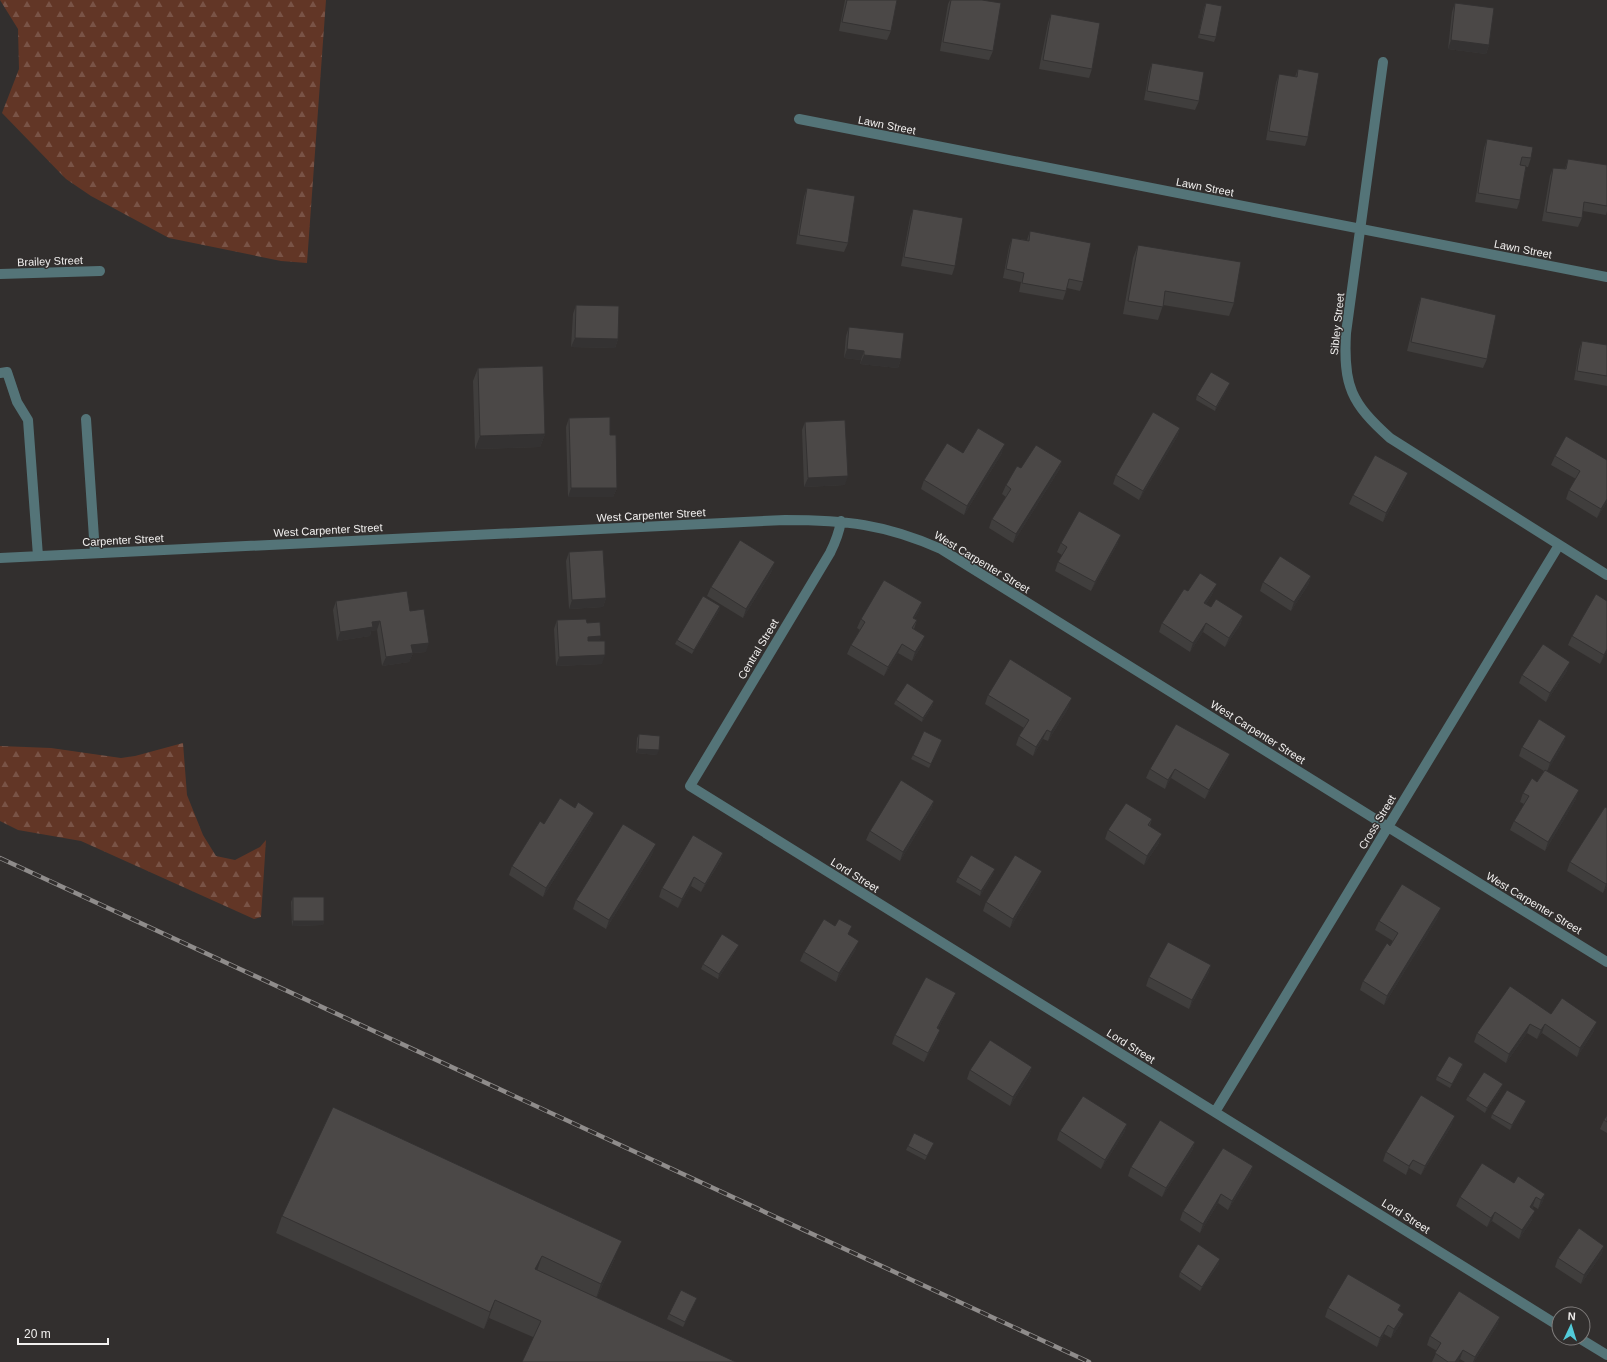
<svg xmlns="http://www.w3.org/2000/svg" width="1607" height="1362" font-family="Helvetica,sans-serif">
	<style>
		.forest { fill: url(#forest-firs) }
		.lines { fill: none; stroke-linecap: round; stroke-linejoin: round }
		.minor { stroke: #547478; stroke-width: 10 }
		.rail-casing { stroke: #8f8c8b; stroke-width: 4.5 }
		.rail { stroke: #322f2e; stroke-width: 3; stroke-dasharray: 9; stroke-linecap: butt }
		.wall { fill: #403e3d }
		.shaded-wall { fill: #343232 }
		.building { fill: #4b4847; stroke: #343232 }
		.labels { text-anchor: middle; dominant-baseline: central; stroke-width: 3; stroke-linejoin: round; paint-order: stroke }
		.street-label { font-size: 11px; fill: #f2f0ef; stroke: #322f2e }
	</style>
	<defs>
		<pattern id="forest-firs" width="22" height="20" patternUnits="userSpaceOnUse"><rect width="22" height="20" fill="#623626"/><path d="M5 1l3.5 6h-7zM16 11l3.5 6h-7z" fill="#795346"/></pattern>
	</defs>
	<rect width="100%" height="100%" fill="#322f2e"/>
	<path class="forest" d="M0 0H326L307 263 281 261 169 238 91 196 66 179 2 113 19 69 18 29Z
		M183 743 187 795 203 835 216 856 235 860 260 847 266 840 261 917 254 919 81 841 18 830 0 821V746L51 748 121 758 135 756Z"/>
	<g class="lines">
		<path class="minor" d="M1383 62 1346 333C1343 386 1351 403 1390 438L1607 575
			M799 119 1607 277
			M0 274 100 271
			M0 373 7 372 17 402 28 420 38 556
			M86 419 95 553
			M841 521C839 533 835 543 830 553L690 786 1559 1326
			M0 558 785 520C845 520 885 524 941 549L1388 827 1607 962
			M1215 1112 1559 545
			M1579 1338 1607 1355"/>
		<defs>
			<path id="rail" d="M0 858 1089 1362"/>
		</defs>
		<use href="#rail" class="rail-casing"/>
		<use href="#rail" class="rail"/>
	</g>
	<path class="wall" d="M845 0H897L891 31 887 40 839 31Z
		M950 0H982L993 51 989 60 940 51 948 4Z
		M1206 3 1216 37 1214 42 1198 38 1204 8Z
		M1455 3 1489 45 1486 54 1448 49 1452 12Z
		M1051 14 1092 69 1089 78 1039 69 1048 23Z
		M1152 63 1199 101 1195 110 1144 100 1149 72Z
		M1298 69 1308 137 1305 146 1266 140 1276 83 1279 74 1295 77Z
		M1487 139 1531 158 1528 167H1526L1520 200 1517 209 1475 202 1484 148Z
		M1568 159 1607 165V211L1606 215 1583 211 1582 218 1578 227 1542 221 1550 176 1553 168 1565 169Z
		M807 188 848 243 844 252 796 244 804 197Z
		M913 209 955 266 952 275 901 266 910 218Z
		M1030 231 1083 282 1080 291 1067 288 1063 300 1019 292 1021 282 1003 278 1009 247 1012 238 1027 240Z
		M1138 245 1234 303 1229 316 1163 305 1158 320 1123 314 1133 258Z
		M1421 297 1487 359 1483 368 1407 351 1418 306Z
		M576 305 618 339 615 348 571 347 573 314Z
		M849 327 901 359 898 368 860 364 861 360 844 358 846 336Z
		M1582 341 1607 345V386L1574 380 1579 350Z
		M478 368 545 434 540 447 475 449 473 381Z
		M1228 388 1215 411 1196 400 1197 395Z
		M569 418 617 488 613 497H568L566 427Z
		M805 422 845 485 804 487 802 430Z
		M1180 428 1177 437 1139 500 1113 484 1116 475Z
		M963 453H1002L964 515 921 489 924 480Z
		M1555 456 1607 460V502L1597 518 1566 499 1569 490 1576 479 1551 465Z
		M1062 461 1059 470 1013 543 989 528 992 519 1006 497 1002 494 1006 485 1021 468Z
		M1405 482 1383 522 1349 504 1353 495Z
		M1061 543H1118L1091 591 1055 571 1058 562 1062 555 1057 552Z
		M569 552 606 598 603 607 569 609 566 561Z
		M772 571 743 618 707 596 711 587Z
		M1311 576 1308 585 1291 611 1260 591 1263 582Z
		M1188 591 1213 593 1206 604 1211 607 1243 616 1240 625 1225 647 1203 632 1190 652 1159 632 1162 623Z
		M336 601 410 611 426 652 413 653 409 662 382 666 377 630 371 631 370 636 337 641 333 610Z
		M1607 601V652L1600 664 1568 645 1572 636Z
		M922 602 919 611 914 619 917 620 914 629 922 645 912 661 898 653 884 676 847 654 851 645 860 630 857 628 861 619Z
		M720 606 719 611 692 654 675 644 677 640Z
		M557 620 587 623 600 641 602 664 556 666 554 629Z
		M1567 671 1546 702 1519 683 1522 675Z
		M988 695 1069 707 1048 741 1043 739 1033 756 1016 745 1019 736 1024 728 985 704Z
		M896 700 933 705 922 722 894 704Z
		M639 734 657 755 636 753 637 738Z
		M1566 736 1563 745 1547 771 1576 799 1545 851 1510 830 1514 821 1524 804 1520 802 1523 793 1537 782 1544 771 1519 756 1522 747Z
		M941 745 929 768 911 759 913 755Z
		M1227 763 1205 799 1171 778 1165 789 1146 778 1150 769Z
		M934 801 931 810 900 861 866 840 870 831Z
		M1605 807 1607 886 1603 893 1567 871 1570 862Z
		M1152 819 1150 825 1159 843 1144 865 1105 839 1108 830Z
		M591 821 543 897 509 875 512 866 544 824Z
		M653 853 606 929 573 909 576 900Z
		M723 853 720 862 701 892 691 886 678 908 659 897 662 888Z
		M995 869 993 874 980 896 956 882 958 877Z
		M1039 880 1010 928 983 911 986 902Z
		M293 897 324 921 323 925 292 926 291 902Z
		M1438 917 1384 1005 1360 990 1363 981 1393 941 1375 930 1379 921Z
		M835 926 849 935 856 949 836 982 800 961 804 952Z
		M737 949 718 979 701 969 703 964Z
		M1211 965 1208 974 1189 1009 1146 986 1149 977Z
		M956 993 952 1002 938 1029 937 1039 924 1062 892 1044 895 1035Z
		M1551 1014 1594 1031 1577 1057 1542 1033 1537 1039 1527 1033 1506 1063 1474 1042 1477 1033Z
		M1463 1064 1462 1068 1450 1088 1436 1080 1437 1076Z
		M1032 1067 1029 1076 1010 1106 967 1079 970 1070Z
		M1501 1089 1485 1113 1466 1100 1468 1096Z
		M1526 1101 1524 1106 1510 1130 1491 1118 1492 1114Z
		M1607 1115V1133L1600 1129 1604 1120Z
		M1127 1124 1124 1133 1101 1169 1057 1140 1060 1131Z
		M1452 1125 1421 1175 1409 1168 1406 1175 1383 1161 1386 1152Z
		M1195 1142 1192 1151 1162 1197 1128 1176 1131 1167Z
		M934 1143 925 1160 906 1150 908 1146Z
		M1253 1166 1250 1175 1228 1210 1218 1203 1200 1233 1180 1220 1183 1211Z
		M1545 1194 1542 1203 1538 1209 1533 1206 1532 1209V1220L1519 1239 1492 1221 1487 1227 1456 1206 1460 1197Z
		M282 1216 615 1258 597 1297 533 1337 489 1318 484 1329 276 1233Z
		M1604 1246 1601 1255 1581 1284 1555 1267 1558 1258Z
		M1219 1264 1200 1291 1179 1277 1180 1272Z
		M697 1298 683 1327 667 1319 669 1314Z
		M1401 1305 1399 1310 1401 1323 1391 1338 1384 1334 1377 1347 1325 1317 1328 1308Z
		M1500 1317 1497 1326 1474 1362H1465L1460 1359 1458 1362H1432L1437 1351 1427 1345 1430 1336Z"/>
	<path class="shaded-wall" d="M1451 40 1489 45 1486 54 1448 49Z
		M575 338 618 339 615 348 571 347Z
		M847 349 864 351 861 360 844 358Z
		M864 355 901 359 898 368 860 364Z
		M1230 383 1228 388 1215 411 1216 407Z
		M1180 428 1177 437 1139 500 1143 491Z
		M545 434 540 447 475 449 480 436Z
		M1005 444 1002 453 964 515 967 506Z
		M1062 461 1059 470 1013 543 1016 534Z
		M1408 473 1405 482 1383 522 1386 513Z
		M848 476 845 485 804 487 808 478Z
		M571 488H617L613 497H568Z
		M1607 499V502L1597 518 1601 509Z
		M1121 535 1118 543 1091 591 1095 582Z
		M775 562 772 571 743 618 746 609Z
		M1311 576 1308 585 1291 611 1294 602Z
		M1217 584 1213 593 1201 612 1204 603Z
		M606 598 603 607 569 609 572 600Z
		M922 602 919 611 909 627 913 618Z
		M720 606 719 611 692 654 694 650Z
		M1243 616 1240 625 1225 647 1229 638Z
		M380 621 377 630 371 631 370 636 337 641 340 632 372 622Z
		M1206 623 1203 632 1190 652 1193 643Z
		M601 636 598 645 585 646 588 637Z
		M925 636 922 645 912 661 915 652Z
		M429 643 426 652 413 653 409 662 382 666 386 657 411 645Z
		M902 644 898 653 884 676 888 667Z
		M1607 649V652L1600 664 1604 655Z
		M605 655 602 664 556 666 559 657Z
		M1570 662 1567 671 1546 702 1550 693Z
		M1072 698 1069 707 1048 741 1051 732Z
		M934 701 933 705 922 722 923 718Z
		M1047 730 1043 739 1033 756 1036 747Z
		M1566 736 1563 745 1547 772 1550 763Z
		M942 740 941 745 929 768 931 764Z
		M638 749 659 750 657 755 636 753Z
		M1230 754 1227 763 1205 799 1209 790Z
		M1175 769 1171 778 1165 789 1168 780Z
		M1579 790 1576 799 1545 851 1548 842Z
		M934 801 931 810 900 861 903 852Z
		M594 813 591 821 543 897 546 888Z
		M1162 834 1159 843 1144 865 1147 856Z
		M656 844 653 853 606 929 609 920Z
		M723 853 720 862 701 892 705 884Z
		M995 869 993 874 980 896 981 891Z
		M1042 871 1039 880 1010 928 1013 919Z
		M694 877 691 886 678 908 682 899Z
		M1607 883V886L1603 893 1606 884Z
		M1441 908 1438 917 1384 1005 1387 996Z
		M293 921H324L323 925 292 926Z
		M852 926 849 935 848 934Z
		M859 941 856 949 836 982 839 973Z
		M739 945 737 949 718 979 719 974Z
		M1211 965 1208 974 1189 1009 1192 1000Z
		M956 993 952 1002 934 1037 937 1028Z
		M1597 1022 1594 1031 1577 1057 1580 1048Z
		M1530 1024 1527 1033 1506 1063 1509 1054Z
		M1545 1024 1542 1033 1537 1039 1541 1030Z
		M940 1030 937 1039 924 1062 928 1053Z
		M1463 1064 1462 1068 1450 1088 1452 1084Z
		M1032 1067 1029 1076 1010 1106 1013 1097Z
		M1503 1084 1501 1089 1485 1113 1487 1108Z
		M1526 1101 1524 1106 1510 1130 1512 1125Z
		M1455 1116 1452 1125 1421 1175 1425 1166Z
		M1127 1124 1124 1133 1101 1169 1105 1160Z
		M1195 1142 1192 1151 1162 1197 1166 1188Z
		M1413 1160 1409 1168 1406 1175 1409 1166Z
		M1253 1166 1250 1175 1228 1210 1232 1201Z
		M1221 1194 1218 1203 1200 1233 1203 1224Z
		M1545 1194 1542 1203 1538 1209 1541 1200Z
		M1536 1197 1533 1206 1526 1216 1530 1207Z
		M1535 1211 1532 1220 1519 1239 1522 1230Z
		M1495 1212 1492 1221 1487 1227 1491 1218Z
		M622 1241 615 1258 595 1301 601 1284Z
		M1604 1246 1601 1255 1581 1284 1584 1275Z
		M542 1256 536 1274 535 1269Z
		M1220 1259 1219 1264 1200 1291 1202 1287Z
		M495 1300 489 1318 484 1329 490 1312Z
		M1404 1314 1401 1323 1391 1338 1394 1329Z
		M1500 1317 1497 1326 1474 1362H1473L1475 1357Z
		M1388 1325 1384 1334 1377 1347 1380 1338Z
		M1463 1350 1460 1359 1458 1362H1455Z"/>
	<path class="building" d="M847 0H897L891 31 842 22Z
		M951 0H982L1001 3 993 51 943 42Z
		M1206 3 1222 6 1216 37 1199 34Z
		M1455 3 1494 8 1489 45 1451 40Z
		M1051 14 1100 23 1092 69 1043 60Z
		M1152 63 1204 72 1199 101 1147 91Z
		M1298 69 1319 73 1308 137 1269 131 1279 74 1297 77Z
		M1487 139 1533 147 1531 158 1522 157 1520 165 1526 166 1520 200 1478 193Z
		M1568 159 1607 165V206L1584 202 1582 218 1546 212 1553 168 1566 169Z
		M807 188 855 196 848 243 799 235Z
		M913 209 963 218 955 266 904 257Z
		M1030 231 1091 243 1083 282 1069 279 1066 291 1022 283 1024 273 1006 269 1012 238 1029 241Z
		M1138 245 1241 262 1234 303 1165 291 1163 307 1128 301Z
		M1421 297 1496 315 1487 359 1411 342Z
		M576 305 619 306 618 339 575 338Z
		M849 327 904 333 901 359 864 355V351L847 349Z
		M1582 341 1607 345V376L1577 371Z
		M543 366 545 434 480 436 478 368Z
		M1211 372 1230 383 1216 407 1197 395Z
		M1153 412 1180 428 1143 491 1116 475Z
		M610 417V435H616L617 488H571L569 418Z
		M845 420 848 476 808 478 805 422Z
		M978 428 1005 444 967 506 924 480 947 443 963 453Z
		M1566 436 1607 460V499L1601 509 1569 490 1580 471 1555 456Z
		M1036 445 1062 461 1016 534 992 519 1011 489 1006 485 1017 466 1021 468Z
		M1375 455 1408 473 1386 513 1353 495Z
		M1079 511 1121 535 1095 582 1058 562 1067 547 1061 543Z
		M740 540 775 562 746 609 711 587Z
		M603 550 606 598 572 600 569 552Z
		M1280 556 1311 576 1294 602 1263 582Z
		M1200 573 1217 584 1204 603 1211 607 1216 599 1243 616 1229 638 1206 623 1193 643 1162 623 1184 589 1188 591Z
		M884 580 922 602 913 618 917 620 912 628 925 636 915 652 902 644 888 667 851 645 865 622 861 619Z
		M407 591 410 611 424 609 429 643 411 645 413 653 386 657 380 621 372 622 373 627 340 632 336 601Z
		M1596 594 1607 601V649L1604 655 1572 636Z
		M703 596 720 606 694 650 677 640Z
		M586 619 587 623 600 622 601 636 588 637V641H605V655L559 657 557 620Z
		M1543 644 1570 662 1550 693 1522 675Z
		M1010 659 1072 698 1051 732 1047 730 1036 747 1019 736 1029 720 988 695Z
		M907 683 934 701 923 718 896 700Z
		M1539 719 1566 736 1550 763 1522 747Z
		M1176 724 1230 754 1209 790 1175 769 1168 780 1150 769Z
		M924 731 942 740 931 764 913 755Z
		M639 734 660 736 659 750 638 749Z
		M1545 770 1579 790 1548 842 1514 821 1529 796 1523 793 1532 778 1537 782Z
		M901 780 934 801 903 852 870 831Z
		M560 798 575 808 578 802 594 813 546 888 512 866 540 821 544 824Z
		M1126 803 1152 819 1148 825 1162 834 1147 856 1108 830Z
		M1605 807 1607 808V883L1606 884 1570 862Z
		M623 824 656 844 609 920 576 900Z
		M693 835 723 853 705 884 694 877 682 899 662 888Z
		M971 855 995 869 981 891 958 877Z
		M1015 855 1042 871 1013 919 986 902Z
		M1402 884 1441 908 1387 996 1363 981 1387 943 1390 946 1398 933 1379 921Z
		M293 897H324V921H293Z
		M824 919 835 926 839 919 852 926 848 934 859 941 839 973 804 952Z
		M722 934 739 945 719 974 703 964Z
		M1168 942 1211 965 1192 1000 1149 977Z
		M926 977 956 993 937 1028 940 1030 928 1053 895 1035Z
		M1510 986 1551 1014 1562 998 1597 1022 1580 1048 1545 1024 1541 1030 1530 1024 1509 1054 1477 1033Z
		M990 1040 1032 1067 1013 1097 970 1070Z
		M1449 1056 1463 1064 1452 1084 1437 1076Z
		M1484 1072 1503 1084 1487 1108 1468 1096Z
		M1507 1090 1526 1101 1512 1125 1492 1114Z
		M1421 1095 1455 1116 1425 1166 1413 1160 1409 1166 1386 1152Z
		M1083 1096 1127 1124 1105 1160 1060 1131Z
		M333 1107 622 1241 601 1284 542 1256 535 1269 736 1362H522L541 1321 495 1300 490 1312 282 1216Z
		M1607 1115V1122L1604 1120Z
		M1160 1120 1195 1142 1166 1188 1131 1167Z
		M914 1133 934 1143 927 1156 908 1146Z
		M1223 1148 1253 1166 1232 1201 1221 1194 1203 1224 1183 1211Z
		M1482 1163 1514 1183 1518 1176 1545 1194 1541 1200 1536 1197 1530 1207 1535 1211 1522 1230 1495 1212 1491 1218 1460 1197Z
		M1579 1228 1604 1246 1584 1275 1558 1258Z
		M1198 1244 1220 1259 1202 1287 1180 1272Z
		M1348 1274 1401 1305 1398 1310 1404 1314 1394 1329 1388 1325 1380 1338 1328 1308Z
		M681 1290 697 1298 685 1322 669 1314Z
		M1459 1291 1500 1317 1475 1357 1463 1350 1455 1362H1448L1435 1353 1441 1343 1430 1336Z"/>
	<g class="labels">
		<g class="street-label">
			<text transform="translate(887 125) rotate(11)">Lawn Street</text>
			<text transform="translate(1205 187) rotate(11)">Lawn Street</text>
			<text transform="translate(1523 249) rotate(11)">Lawn Street</text>
			<text transform="translate(50 261) rotate(-2)">Brailey Street</text>
			<text transform="translate(1337 324) rotate(-84)">Sibley Street</text>
			<text transform="translate(651 515) rotate(-3)">West Carpenter Street</text>
			<text transform="translate(328 530) rotate(-3)">West Carpenter Street</text>
			<text transform="translate(123 540) rotate(-3)">Carpenter Street</text>
			<text transform="translate(982 562) rotate(31)">West Carpenter Street</text>
			<text transform="translate(758 649) rotate(-59)">Central Street</text>
			<text transform="translate(1258 732) rotate(32)">West Carpenter Street</text>
			<text transform="translate(1377 822) rotate(-59)">Cross Street</text>
			<text transform="translate(855 875) rotate(32)">Lord Street</text>
			<text transform="translate(1534 903) rotate(31)">West Carpenter Street</text>
			<text transform="translate(1131 1046) rotate(32)">Lord Street</text>
			<text transform="translate(1406 1216) rotate(32)">Lord Street</text>
		</g>
	</g>
	<g transform="translate(1571 1326) rotate(4)"><circle r="19" fill="#322f2e" stroke="#7f7c7b"/>
	<path d="M0-3L7 15L0 10L-7 15Z" fill="#52cbd9"/>
	<text y="-6" font-size="11" font-weight="bold" text-anchor="middle" fill="#f2f0ef">N</text>
	</g>
	<path d="M18 1338v6h90v-6" fill="none" stroke="#f2f0ef" stroke-width="2"/>
	<text x="24" y="1338" font-size="12" fill="#f2f0ef" stroke="#322f2e" stroke-width="3" paint-order="stroke">20 m</text>
</svg>
